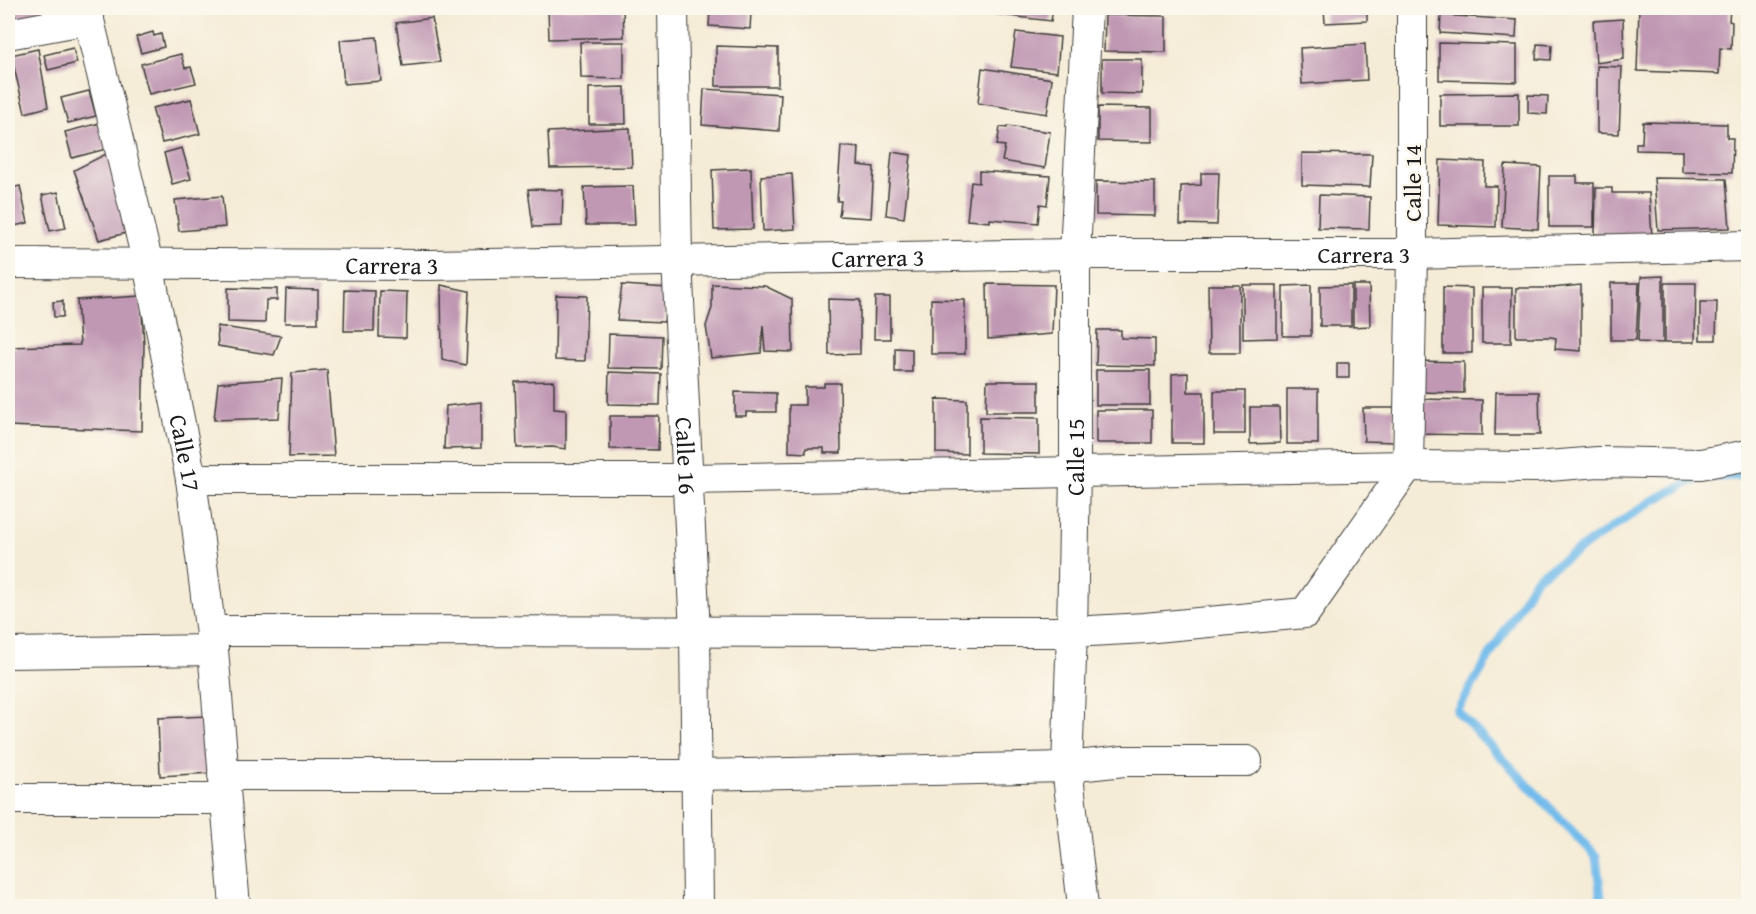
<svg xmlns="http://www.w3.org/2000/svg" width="1756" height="914" font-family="'Gentium Book Plus',serif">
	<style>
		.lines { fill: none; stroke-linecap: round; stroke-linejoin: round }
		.stream { stroke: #72bbeb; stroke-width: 9 }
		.building { fill: #c098b3 }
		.minor-casing { stroke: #3d3b38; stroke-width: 32 }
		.minor { stroke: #fff; stroke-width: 30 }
		.labels { text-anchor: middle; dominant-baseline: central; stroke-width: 5; stroke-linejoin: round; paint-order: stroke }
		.street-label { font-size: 24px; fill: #1c1c1c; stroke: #fbf7ec }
	</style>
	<rect width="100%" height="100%" fill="#fbf7ec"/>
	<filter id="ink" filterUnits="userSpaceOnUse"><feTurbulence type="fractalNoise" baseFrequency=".0167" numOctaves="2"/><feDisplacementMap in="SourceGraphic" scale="12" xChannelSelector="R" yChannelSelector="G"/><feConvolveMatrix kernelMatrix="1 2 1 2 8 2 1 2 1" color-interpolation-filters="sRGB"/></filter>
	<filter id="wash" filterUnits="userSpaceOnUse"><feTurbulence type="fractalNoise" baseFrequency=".008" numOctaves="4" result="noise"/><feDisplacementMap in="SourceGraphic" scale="24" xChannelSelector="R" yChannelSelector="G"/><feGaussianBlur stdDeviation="1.35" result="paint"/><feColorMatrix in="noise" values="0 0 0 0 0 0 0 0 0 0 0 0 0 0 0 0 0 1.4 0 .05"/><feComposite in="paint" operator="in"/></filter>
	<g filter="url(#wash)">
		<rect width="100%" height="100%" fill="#f5ecd7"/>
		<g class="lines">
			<path class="stream" d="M1602 906 1596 856 1457 711 1536 578 1652 501 1700 477 1748 476"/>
		</g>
		<g id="blocks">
			<path class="building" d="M8 8H44L46 14 11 22Z
				M548 8H623L624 37 549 39Z
				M710 8H769L768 13 751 12 750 29 709 26Z
				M985 8H1053L1051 21 985 13Z
				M1367 8V21L1325 23 1324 9Z
				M1639 8H1730L1729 21 1732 22 1731 49 1720 48 1719 74 1637 71Z
				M1105 15 1166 16V52L1104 51Z
				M1441 15 1517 20 1516 38 1440 33Z
				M432 18 440 62 403 66 396 23Z
				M1623 19 1624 59 1596 63 1593 21Z
				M153 32 154 36 161 34 164 47 141 53 136 37Z
				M1016 32 1060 37 1057 72 1011 67Z
				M377 37 381 81 344 84 340 40Z
				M580 42H624V79L581 78Z
				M1439 43 1517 45V82L1439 80Z
				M1365 44 1367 80 1302 84 1300 48Z
				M1537 44 1552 45 1551 60 1536 59Z
				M716 46 778 48V86H716Z
				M73 48 77 63 48 70 44 55Z
				M38 49 48 107 25 113 11 55Z
				M181 54 185 68 191 67 196 83 149 94 141 64Z
				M1102 59H1142V94L1102 93Z
				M1597 66 1622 67 1619 134 1597 133Z
				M982 68 1052 79 1047 114 978 103Z
				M625 87 626 124H589V88Z
				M704 89 781 94 779 131 702 125Z
				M89 91 96 116 68 123 61 98Z
				M1519 93V126H1440V94Z
				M1528 95 1548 96 1547 114 1528 113Z
				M8 99H9L12 128 8 127Z
				M191 99 200 134 162 143 152 108Z
				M1098 107 1152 108V142L1098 141Z
				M1643 122 1727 124V138H1733L1732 173 1682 172V151L1636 150V143H1642Z
				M100 123 106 149 72 158 65 132Z
				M1007 126 1050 132 1045 168 1002 161 1005 146 997 145 1000 127 1007 128Z
				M630 128 632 167 550 168 548 132Z
				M841 146 859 148 858 165 874 167 871 218 839 216 841 201H837Z
				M182 148 191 179 172 184 164 153Z
				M892 152 911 155 904 218 886 215Z
				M108 153 134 231 99 240 74 170Z
				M1302 153 1372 154 1370 187 1302 185Z
				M1440 160 1485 162 1484 186H1497L1496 227 1438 225Z
				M1505 165 1541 167 1538 229 1502 227Z
				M751 168 753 229 714 230 712 170Z
				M979 171 1050 176 1047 205 1040 204 1038 223 990 219V222L967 220 971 182 979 183Z
				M1201 173H1219L1217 225 1180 224 1181 186 1201 185Z
				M792 174 795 229 763 231 761 176Z
				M1549 176H1577V183H1594V227H1549Z
				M1654 178 1726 179 1730 228 1658 230Z
				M1096 181 1155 182V216L1096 215Z
				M20 186 28 223 9 227 8 219V189Z
				M633 186 635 225H586L584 187Z
				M1596 188H1612V193H1649L1652 236 1595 234Z
				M528 189 563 190 562 226 533 227Z
				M58 192 66 228 50 231 42 195Z
				M1319 195 1370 197 1369 229 1318 228Z
				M222 196 225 227 179 231 175 200Z
				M1663 276V343L1638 342 1641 277Z
				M1611 283H1639L1636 340H1611Z
				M1665 283H1696L1695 342H1665Z
				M712 284 765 286 792 299 793 352 765 351 763 325 761 353 711 358 706 326 712 308Z
				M987 284 1054 285 1052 334 988 339Z
				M441 285 469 291 466 365 442 360Z
				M622 285 668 288 664 322 617 320Z
				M1208 285H1240V353H1209Z
				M1243 285H1277V338L1243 339Z
				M1311 285V336H1283V286Z
				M1351 285V326H1320V286Z
				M1353 285H1369L1370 326 1353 327Z
				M1581 285V351L1555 349 1556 338 1551 337H1516V288H1552Z
				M1443 287 1472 288V353H1443Z
				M228 288 277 289V300H266L265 323 228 322Z
				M1482 288H1512L1511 343H1482Z
				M286 289 318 290V323H285Z
				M345 290 375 291 374 331H344Z
				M380 291 407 292 406 338 379 337Z
				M556 295 587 296 585 361 555 360Z
				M141 296 144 344 142 431 8 426V347L80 345 77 300Z
				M875 297H890V339H874Z
				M828 299 860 300V354L829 355Z
				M931 299 965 300V354H931Z
				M63 301V317H54L53 302Z
				M1700 302H1717L1716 340H1700Z
				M217 326 281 336 274 355 218 346Z
				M1097 330H1121V338L1155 339V366L1096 365Z
				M609 334 662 336 661 369 608 368Z
				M895 348 912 349V372H895Z
				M1414 361 1464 362V393L1414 392Z
				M1337 363H1349V378H1337Z
				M327 370 334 456 289 457 292 373Z
				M1096 370H1150V405H1096Z
				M609 372 661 374 660 405 608 404Z
				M1188 373V392H1204V443H1172V374Z
				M282 378 279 418 214 420 218 383Z
				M554 381V409L566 410V449L552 447 517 448 515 382Z
				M987 381H1039V412H986Z
				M824 383H840L841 453H824V448H806V453L789 452V405H805V387H824Z
				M1287 389H1318V444H1287Z
				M1214 391H1245V434H1214Z
				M735 392 776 393V412H746V416H735Z
				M1496 392H1539L1540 435H1495Z
				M936 399 967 400V454L936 453Z
				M1414 399 1482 400V435L1414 434Z
				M481 402V448L444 449 446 406Z
				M1250 407H1279L1280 443 1250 444Z
				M1363 408H1394V442L1364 441Z
				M1096 410H1152V443H1096Z
				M610 416H659L658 450 610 449Z
				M980 417 1039 418V454L980 453Z
				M209 716 212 773 160 776 158 718Z"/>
		</g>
	</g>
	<g filter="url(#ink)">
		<use href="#blocks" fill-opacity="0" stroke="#3d3b38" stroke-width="1.5"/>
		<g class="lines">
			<defs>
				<g id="minor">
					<path id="s1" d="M86 8 148 264 191 479 213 650 235 906"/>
					<path id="s2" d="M673 8 677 260 695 632 698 906"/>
					<path d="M8 34 89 19"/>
					<path id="s3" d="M8 263 429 265 1075 254H1412L1748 246"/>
					<path d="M191 479H688L1408 466 1536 467 1598 462 1701 464 1748 455"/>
					<path d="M211 631 1072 632 1145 628 1305 613 1408 466 1412 254V8"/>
					<path d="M8 653 213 650"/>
					<path d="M223 775H697L1067 767 1124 761H1247"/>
					<path d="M8 799H225"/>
					<path id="s4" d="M1083 906 1067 767 1072 632 1075 472V254L1087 8"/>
				</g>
			</defs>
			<use href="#minor" class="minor-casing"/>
			<use href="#minor" class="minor"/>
		</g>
	</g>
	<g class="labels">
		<g class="street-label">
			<text transform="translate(1412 183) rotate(-90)">Calle 14</text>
			<text stroke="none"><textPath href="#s3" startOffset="1356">Carrera 3</textPath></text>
			<text stroke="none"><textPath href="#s3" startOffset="870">Carrera 3</textPath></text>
			<text stroke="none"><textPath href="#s3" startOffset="384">Carrera 3</textPath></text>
			<text stroke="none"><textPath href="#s1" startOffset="456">Calle 17</textPath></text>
			<text stroke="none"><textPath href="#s2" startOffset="448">Calle 16</textPath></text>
			<text stroke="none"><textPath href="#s4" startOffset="450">Calle 15</textPath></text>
		</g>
	</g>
	<rect width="1756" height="914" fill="none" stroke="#fbf7ec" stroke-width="30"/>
</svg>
